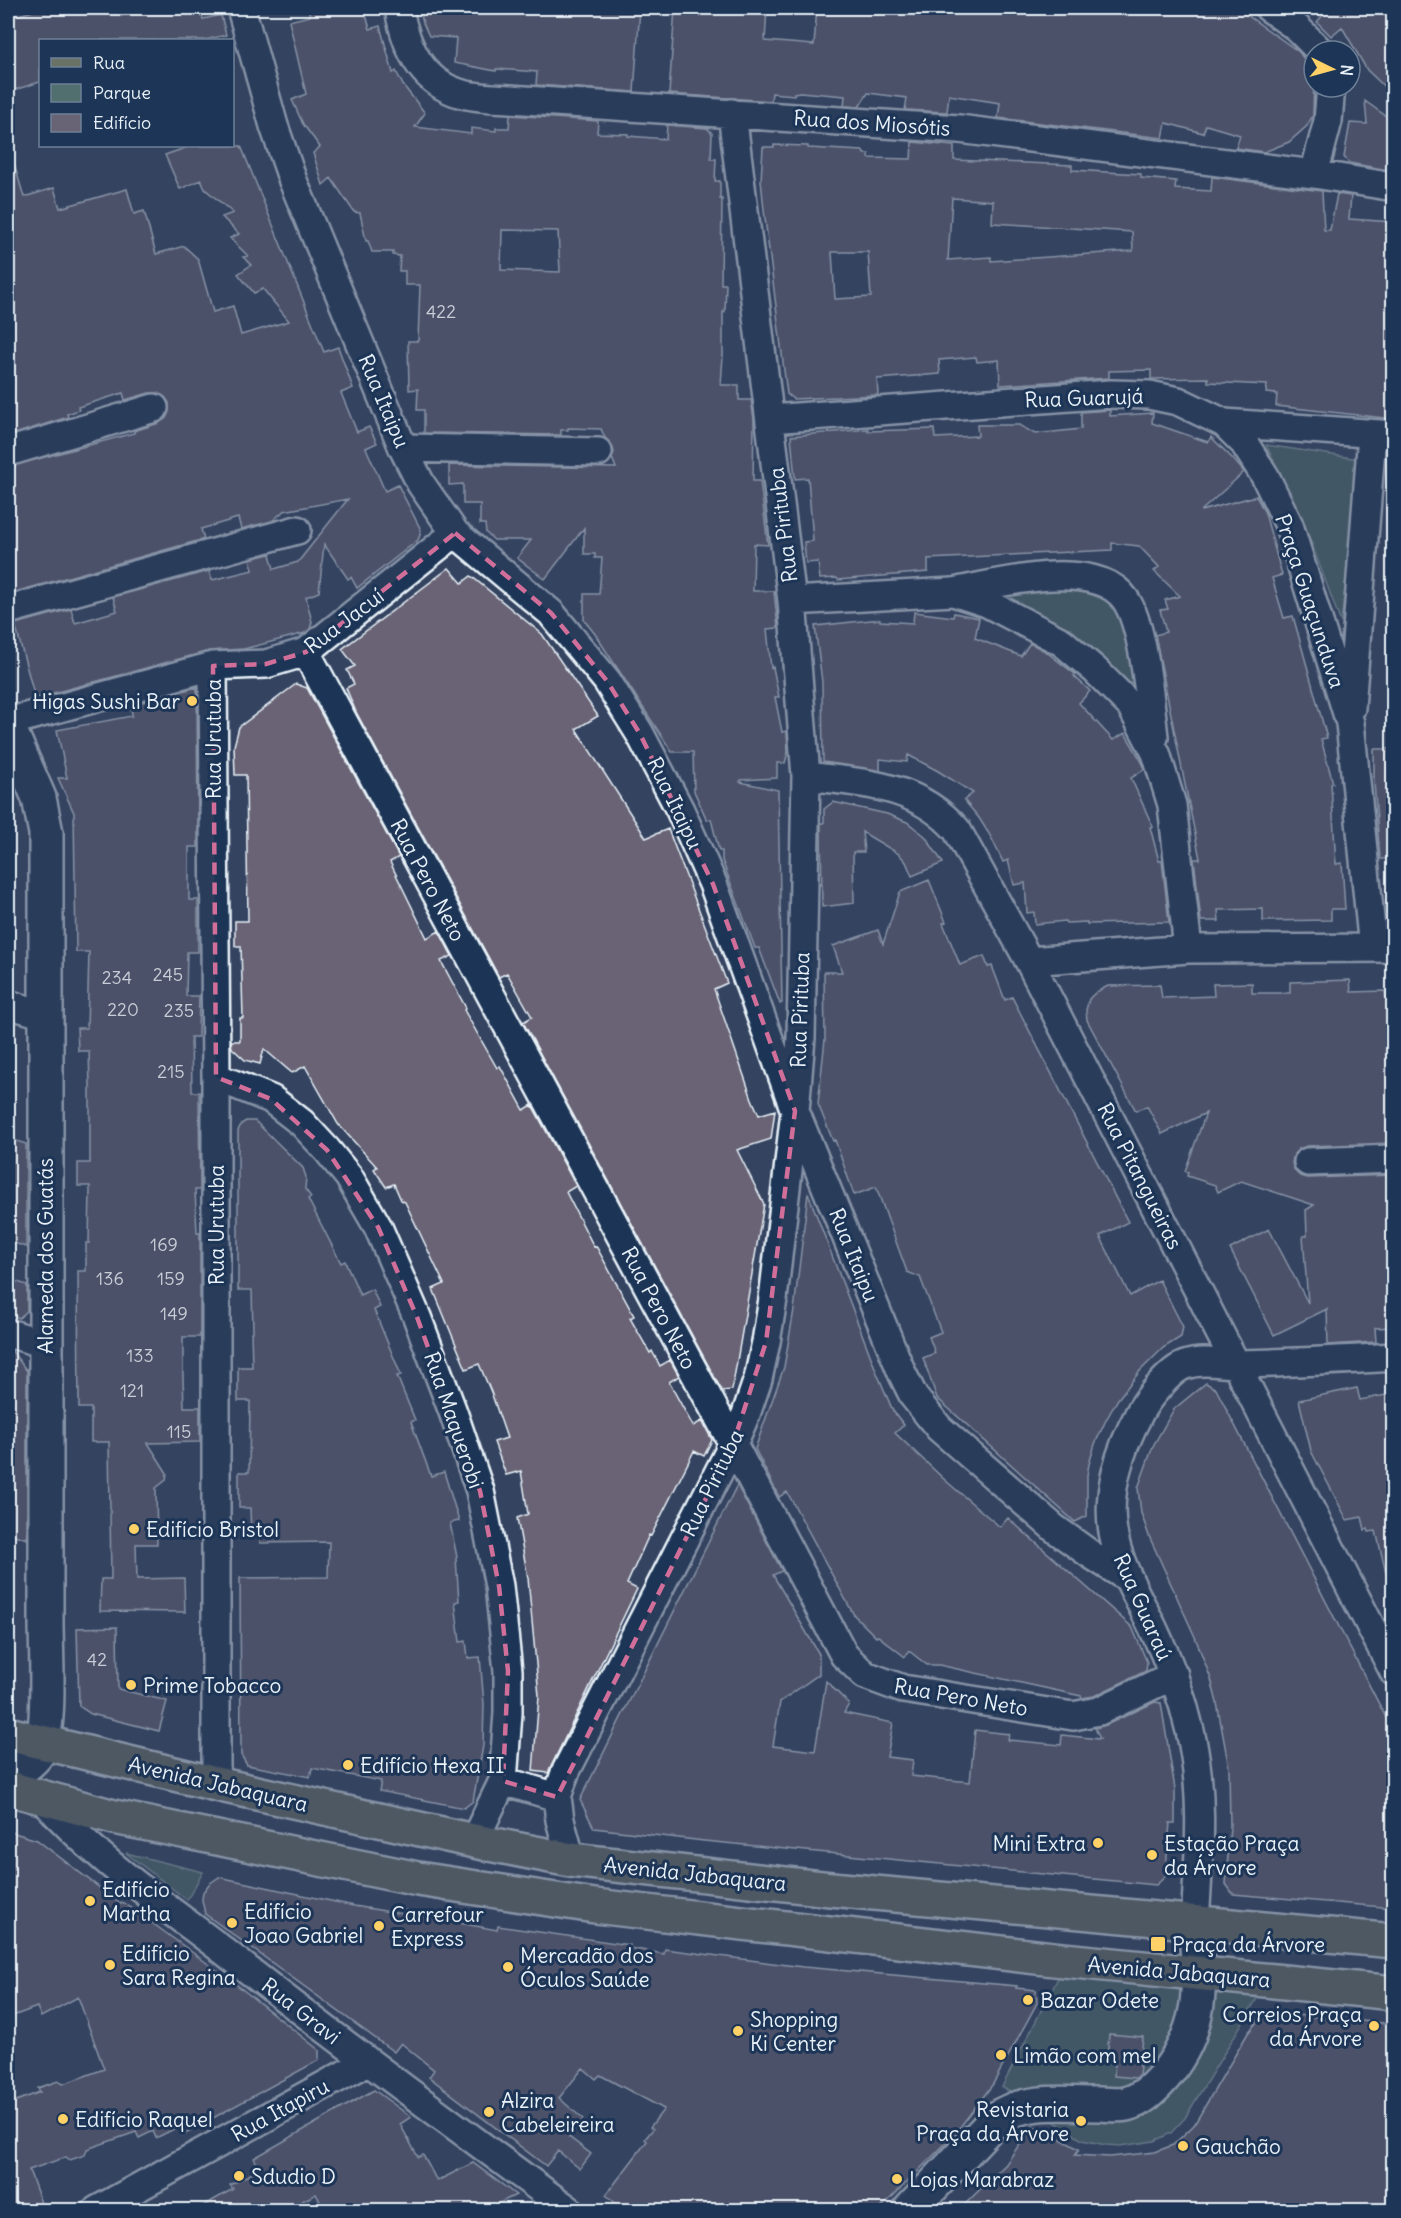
<svg xmlns="http://www.w3.org/2000/svg" width="1401" height="2218" font-family="Delius,sans-serif">
	<style>
		.green { fill: #516f6e; stroke: #9cb0b3; stroke-width: 1.5 }
		.building { fill: #696475; stroke: #e8f1f8; stroke-width: 1.5; fill-rule: evenodd }
		.lines { fill: none; stroke-linecap: round; stroke-linejoin: round }
		.minor-casing { stroke: #e8f1f8; stroke-width: 32 }
		.tertiary-casing { stroke: #e8f1f8; stroke-width: 38 }
		.primary-casing { stroke: #e8f1f8; stroke-width: 38 }
		.minor { stroke: #1d3557; stroke-width: 27 }
		.tertiary { stroke: #1d3557; stroke-width: 33 }
		.primary { stroke: #6a7165; stroke-width: 33 }
		.marked { fill: none; stroke: #d16f9a; stroke-width: 4.5; stroke-dasharray: 12 8; stroke-linejoin: round }
		.poi-dot { fill: #ffd166; stroke: #1d3557; stroke-width: 2 }
		.labels { text-anchor: middle; dominant-baseline: central; stroke-width: 6; stroke-linejoin: round; paint-order: stroke }
		.number-label { font-size: 18px; fill: #c8ced7 }
		.street-label { font-size: 21px; fill: #e8f1f8; stroke: #1d3557 }
		.poi-label { font-size: 21px; fill: #e8f1f8; stroke: #1d3557; text-anchor: start }
	</style>
	<rect width="100%" height="100%" fill="#344360"/>
	<filter id="ink" filterUnits="userSpaceOnUse"><feTurbulence type="fractalNoise" baseFrequency=".0167" numOctaves="2"/><feDisplacementMap in="SourceGraphic" scale="12" xChannelSelector="R" yChannelSelector="G"/><feConvolveMatrix kernelMatrix="1 2 1 2 8 2 1 2 1" color-interpolation-filters="sRGB"/></filter>
	<g filter="url(#ink)">
		<path class="green" d="M1266 445 1359 459 1341 623 1304 523Z
			M1091 584 1121 605 1141 699 996 596 999 587Z
			M126 1853 203 1872 187 1900Z
			M1061 1972 1261 1992 1185 2118 1171 2133 1154 2141 1120 2146 1106 2145 1082 2140 1002 2087Z"/>
		<path class="building" d="M32 8H117L120 16 152 8H200L203 19 221 15 226 35 205 40H40V82L8 92V18L33 11Z
			M308 8H364L370 29 380 26 393 73 396 71 403 85 425 113 415 127 471 134V128L496 131V128H509L510 115 598 121 597 133 628 134V136L666 139 667 125 707 128 712 133 711 159H716L715 181H720V199H722L721 284H726L725 312H723V356L721 385H739V400H751L754 419 753 481H760L768 545 754 544 753 591H774L778 628 767 629 771 668 773 667 779 697H775L782 732 787 731 788 752 785 763H777V778L741 780 740 782 778 790 782 1003 780 1004 759 948H755L722 860V851H719L711 819 707 820 694 791 693 752H672L595 634 584 620V594H599L602 558H595V554H584V528L545 579 517 558 531 540H494L486 533 485 524H480V504H463V484L449 485V465L616 468 612 458 614 452 612 445 605 438 601 429 568 428V430H561V435L424 433V410H417L418 389 409 390 408 341H418L420 285H405V271H399L400 256 393 255V252H372L368 241H366L360 213 354 212 331 178 323 185 313 153 320 147 303 124 292 100 306 94 289 21 310 16ZM502 230 558 231 560 272 501 270Z
			M419 8H640L634 92 536 85 537 72 496 69V71L454 63 456 38 429 36 423 23Z
			M675 8 740 11V8H767L765 41 814 45 817 8H1237L1299 52 1306 62 1314 77 1313 115 1307 126 1289 142 1264 152 1236 148 1240 135 1206 125 1203 133 1166 123 1163 138 998 118 1000 103 949 95 947 112 905 110 907 98 868 93 859 107 844 106 845 96 800 92 794 93V95L772 93 771 101 669 94Z
			M1329 8H1394V96L1367 70 1342 27 1331 36 1317 22Z
			M1365 101 1394 122V171L1349 163 1344 157 1350 123 1367 124Z
			M912 142 954 146V160L1072 165V170L1141 174V178L1176 181 1175 189 1211 191 1212 177 1322 191 1324 230H1330L1337 194 1351 196 1349 219 1394 222V329L1390 363H1394V419L1276 406 1277 394 1266 393 1267 385 1208 382V378L1151 379V370L1109 371V378L1000 385 999 360 977 362 976 357 939 360 940 374 877 379 878 395 793 399 787 394 764 210 761 180 763 147H774V145L808 146V148L863 151 864 154H869V158L911 159ZM952 198 993 201 992 223 1132 232 1133 251 991 261V257L948 260ZM832 252H868L871 297 835 299Z
			M191 146H241L324 352 338 347 353 388 341 393 357 432 369 427 377 443 366 448 385 491 398 485 420 528V535L418 540 357 588 351 577 348 579 324 544 319 592 306 597 312 622 310 629 305 633 244 649 209 651 35 698 15 624 71 609 75 623 117 611 113 597 209 571 212 580 253 570 250 559 270 554 274 569 298 562 348 499 284 511 272 521 241 529 238 518 201 529 204 539 8 594V467L134 433V431L159 423 166 418 169 411V403L165 397 158 393H149L125 400 123 393 78 407 79 410 67 414 68 417 8 436V161L13 160 24 197 54 188 60 208 127 189 134 214 144 211 156 254 184 246 198 259 213 312 233 306 241 335 289 321 263 289 254 293 238 274 251 265 243 257 248 256 230 238 239 234 222 217 233 213 205 189 201 180 180 189 165 155Z
			M1110 410V416L1153 413 1152 423 1208 442 1211 437 1234 460 1244 472 1201 511 1256 496 1265 513 1282 575 1272 578 1284 618 1293 616 1327 738 1321 739 1333 783 1331 784 1336 864 1342 863 1345 909H1331V920L1263 921V909L1218 910 1219 921H1201L1194 859H1200L1155 635 1166 632 1160 610 1168 609 1165 600 1180 596 1154 571 1159 567 1139 546 1112 543V550L928 559V572L838 580 837 578 820 579 818 562 806 563 804 542 813 541 808 478 795 479 791 436 868 429V431L934 429 935 438 978 436 977 425H1019L1035 434 1081 429V412Z
			M449 568 462 583 471 576 542 634 598 716 576 729 646 838 668 829 727 983 714 989 752 1099 759 1115 775 1110 771 1139 737 1150 764 1204 732 1390 722 1391 523 1022 532 1017 507 973 499 977 356 712 346 688 354 684 347 670 355 666 342 649Z
			M914 612 953 617 954 613 979 618 975 638 1021 656 1030 643 1045 651 1071 671 1075 674 1074 676 1090 691 1079 703 1113 740 1125 733 1142 762 1145 769 1131 778 1153 827H1150L1159 861H1162L1169 922 1087 924V922L1066 923 1065 921 1035 924 1034 912 1027 913 1025 883 1014 885 1008 860 1003 862 991 837 979 818 964 800 973 793 938 771 908 755 907 762 880 759V771L823 762 822 682 815 626 880 619V621L913 623Z
			M296 684 307 688 399 857 390 862 427 938 439 931 452 956 441 961 466 1008 464 1010 497 1068 500 1066 524 1110 532 1105 576 1186 566 1192 594 1247 596 1246 634 1316 630 1318 650 1353 652 1351 660 1366 670 1360 679 1376 669 1382 693 1426 702 1421 712 1440 704 1456 694 1451 651 1536 649 1535 627 1584 637 1589 548 1773 533 1771 539 1696 528 1578 517 1518 528 1514 521 1471 506 1475 494 1442 507 1438 491 1392 479 1364 466 1369 433 1289 444 1284 405 1202 401 1200 394 1184 386 1187 374 1169 377 1167 338 1124 305 1066 292 1073 264 1049 260 1064 245 1060 232 1048 231 1041H240V1018H243L241 946H235V921H248L246 775H235L234 746 239 727Z
			M197 687 198 847H189V900H198V952H187L186 996H199L198 1037H191L192 1092H199L200 1190H195L197 1233H200V1337H183V1377L184 1407H200V1442L148 1443 167 1473 166 1480 156 1488 157 1544H136L137 1579 184 1578 185 1612 100 1611 101 1579H111L109 1442H91V1408H79L78 1271H86V1243H89L90 1186H78V1163H90V1087L89 1051H78L77 1028H87L89 952H76L74 813 58 778H67L57 730 132 716 131 705Z
			M1374 749H1394V859H1380L1374 782Z
			M833 802 887 814 907 822 925 836 943 863 912 876 906 862 899 854 862 832 864 852H853L854 903 822 907 821 823H824V809Z
			M929 880 946 922 943 923 960 965 984 956 988 967 992 966 1005 1000 1012 997 1128 1222 1100 1236 1130 1296 1159 1280 1183 1327 1181 1337 1163 1348 1140 1371 1118 1399 1106 1420 1095 1444 1089 1464 1087 1475V1516L1075 1522 937 1398 923 1358 935 1353 929 1337 941 1332 920 1277 907 1272 876 1187 854 1195 835 1140 833 1141 818 1104 825 1039 824 972H842L833 946 878 930 883 944 900 892Z
			M1350 980 1351 992 1385 991 1386 999 1394 998V1143L1307 1146 1299 1149 1294 1154 1292 1163 1295 1171 1300 1176 1308 1178 1394 1175V1327L1375 1328 1376 1342 1328 1345 1327 1309 1274 1335 1230 1249 1269 1229 1308 1303 1303 1236H1307L1306 1210 1314 1205 1241 1181 1218 1192 1215 1185 1187 1176 1188 1172 1185 1171 1206 1113 1162 1134 1147 1106 1136 1111 1087 1020 1086 1010 1089 999 1096 992 1108 986 1160 985 1162 998 1214 996 1213 984 1252 983V993H1290V982Z
			M246 1121H255L303 1168 306 1177 305 1189 311 1197 308 1199 341 1263 345 1261 360 1295 372 1289 380 1307 374 1310 401 1375 397 1376 415 1420 411 1422 431 1476 444 1472 459 1521 450 1523 457 1557 456 1558 459 1601 455 1602 460 1642 466 1641 468 1658 480 1657 484 1704 483 1746 473 1801 464 1808 379 1791 381 1781 312 1768 310 1777 247 1765 241 1755 240 1578 328 1577 329 1542 260 1543V1535L251 1536 250 1508H239V1472H249L250 1401H238V1367H252L251 1332H253L252 1290H238V1131L241 1124Z
			M8 1138 26 1144V1247L8 1241Z
			M808 1193 877 1373 893 1411 904 1425 895 1433 946 1481 1000 1527 1008 1518 1132 1627 1147 1662 1146 1671 1094 1696 1082 1698 1081 1696 939 1665H927L909 1651 905 1657 878 1636 876 1637 854 1615 787 1492 779 1497 755 1449 784 1367 794 1310Z
			M8 1279 27 1285V1311L19 1318 8 1314Z
			M8 1349 11 1350 27 1371V1539L8 1533Z
			M1206 1383 1216 1389 1394 1733V1908L1233 1894 1226 1884 1230 1826 1229 1768 1217 1703 1211 1679 1195 1637 1149 1536 1141 1513 1138 1488 1153 1446 1174 1409Z
			M1357 1388 1360 1400 1391 1394 1394 1405V1572L1386 1573 1376 1531 1369 1532 1368 1529 1365 1530 1362 1517 1347 1520 1311 1451 1299 1400Z
			M737 1485 782 1571 773 1575 819 1654V1674L780 1702 773 1746 815 1751 826 1681 849 1704 844 1713 893 1723 887 1757 913 1760 911 1776 970 1782 975 1730 1009 1734 1008 1740 1061 1745 1062 1735 1100 1739 1095 1728 1106 1725 1155 1702 1161 1703 1175 1789V1823H1170L1165 1877 1156 1885 704 1841 594 1828 580 1800Z
			M117 1627 118 1689 167 1701 159 1731 91 1714 79 1706 77 1628Z
			M8 1831 37 1840 121 1904 122 1902 133 1909 237 1985 319 2050V2060L182 2135 178 2127 156 2138 153 2131 139 2138 136 2132 87 2149 85 2155 70 2160 66 2157 29 2170 44 2211H14L8 2193V2104L40 2092 38 2088 58 2081 63 2084 104 2069 78 1997 41 2017 37 2007 8 2018Z
			M219 1877 354 1906 403 1914 404 1910 425 1913 460 1919 459 1923 497 1930 498 1926 630 1945 629 1948 664 1954 665 1949 803 1967 1017 1986 1016 1988 1036 1990 1037 2003 993 2084 954 2135 878 2211H625L606 2195 647 2141 645 2139 653 2129 650 2127 664 2109 600 2075 596 2079 583 2068 559 2098 583 2119 569 2137 591 2154 580 2169 558 2151 546 2166 429 2077 434 2070 401 2043 394 2052 205 1914 202 1900 203 1892 209 1884Z
			M1274 2013 1394 2024V2097L1389 2144 1394 2145V2211H958L1006 2164 1032 2126 1040 2128 1079 2149 1075 2155 1110 2157 1129 2155 1155 2152 1173 2145 1194 2125 1248 2033 1260 2018Z
			M1109 2034 1143 2037 1139 2075 1136 2078 1114 2076 1115 2062 1107 2061Z
			M374 2090 411 2117 400 2124 418 2157 423 2155 437 2181 473 2163 516 2195 495 2205 498 2211H325L316 2194 283 2211H194L233 2189 230 2185 260 2169 254 2158Z"/>
		<g class="lines">
			<defs>
				<path id="minor" d="M241 8 274 126 293 181 403 448 421 484 455 533 551 613 607 681 640 734 680 810 713 884 795 1111 902 1373 914 1397 939 1428 1054 1528 1090 1554 1129 1579
					M399 8C405 45 420 81 459 93 475 98 493 98 510 99L959 129 1314 174 1394 187
					M1269 8 1296 27 1320 51
					M1314 174 1328 121 1331 87
					M770 419 1111 394 1149 395 1178 401 1224 423 1394 435
					M1224 423 1244 443 1265 476 1289 525 1350 723 1373 948
					M403 448 598 452
					M8 452 154 408
					M954 592C997 583 1095 557 1125 599 1144 625 1150 703 1154 737
					M792 601 953 592 987 603 1062 642 1095 670 1131 706 1156 753 1172 805 1188 949
					M8 610 297 530
					M306 652 733 1444 844 1655 865 1675 903 1689 1073 1716 1099 1711 1174 1675
					M213 666 216 1077V1784
					M1351 708 1372 434
					M8 722 213 666 266 664 306 652 455 533
					M806 776C863 783 917 784 957 830L1029 961 1394 1672
					M1029 961 1188 949 1394 948
					M8 1004 45 1015
					M216 1077 271 1099 302 1123 327 1150 349 1177 378 1227 417 1317 453 1412 480 1491 499 1586 508 1671V1713L503 1781 474 1841
					M1308 1162 1394 1159
					M8 1333 45 1344
					M503 1781 557 1797
					M43 1799C93 1857 160 1902 220 1948 335 2038 452 2124 569 2210
					M571 1860 560 1820 557 1797 565 1773 733 1444 746 1414 758 1379 766 1342 773 1299 795 1111 801 1038 806 776 792 601 732 113
					M1195 1921C1199 1858 1205 1793 1190 1731 1182 1696 1169 1661 1153 1628 1138 1597 1119 1566 1113 1532 1106 1492 1120 1449 1139 1414 1146 1400 1170 1370 1185 1365 1203 1359 1221 1364 1239 1364 1290 1363 1342 1360 1394 1357
					M97 2210 367 2062"/>
				<path id="tertiary" d="M8 726 39 798 46 833V1622C46 1649 51 1732 39 1751 32 1763 18 1770 8 1778
					M910 2210 996 2119C1024 2098 1066 2104 1099 2104 1108 2104 1118 2106 1126 2104 1142 2100 1153 2089 1163 2078 1206 2026 1200 1984 1195 1921"/>
				<path id="primary" d="M8 1734 216 1784 474 1841 571 1860 831 1889 1394 1941
					M8 1788 114 1817 418 1879 595 1906 1054 1959 1394 1993"/>
			</defs>
			<use href="#minor" class="minor-casing"/>
			<use href="#tertiary" class="tertiary-casing"/>
			<use href="#primary" class="primary-casing"/>
			<use href="#minor" class="minor"/>
			<use href="#tertiary" class="tertiary"/>
			<use href="#primary" class="primary"/>
		</g>
	</g>
	<path d="M0 0H1401V2218H0ZM455 533 551 613 607 681 640 734 713 884 795 1111 766 1342 733 1444 557 1797 503 1781 508 1671 499 1586 480 1491 417 1317 378 1227 327 1150 271 1099 216 1077 213 666 266 664 306 652Z" fill="#344360" fill-opacity=".55" fill-rule="evenodd"/>
	<path class="marked" d="M455 533 551 613 607 681 640 734 713 884 795 1111 766 1342 733 1444 557 1797 503 1781 508 1671 499 1586 480 1491 417 1317 378 1227 327 1150 271 1099 216 1077 213 666 266 664 306 652Z"/>
	<g class="poi-dot">
		<circle cx="192" cy="701" r="6"/>
		<circle cx="134" cy="1529" r="6"/>
		<circle cx="131" cy="1685" r="6"/>
		<circle cx="348" cy="1765" r="6"/>
		<circle cx="1098" cy="1843" r="6"/>
		<circle cx="1152" cy="1855" r="6"/>
		<circle cx="90" cy="1901" r="6"/>
		<circle cx="232" cy="1923" r="6"/>
		<circle cx="379" cy="1926" r="6"/>
		<rect x="1150" y="1936" width="16" height="16" rx="3"/>
		<circle cx="110" cy="1965" r="6"/>
		<circle cx="508" cy="1967" r="6"/>
		<circle cx="1028" cy="2000" r="6"/>
		<circle cx="1374" cy="2026" r="6"/>
		<circle cx="738" cy="2031" r="6"/>
		<circle cx="1001" cy="2055" r="6"/>
		<circle cx="489" cy="2112" r="6"/>
		<circle cx="63" cy="2119" r="6"/>
		<circle cx="1081" cy="2121" r="6"/>
		<circle cx="1183" cy="2146" r="6"/>
		<circle cx="239" cy="2176" r="6"/>
		<circle cx="897" cy="2179" r="6"/>
	</g>
	<g class="labels">
		<g class="number-label">
			<text x="441" y="311">422</text>
			<text x="168" y="974">245</text>
			<text x="117" y="977">234</text>
			<text x="123" y="1009">220</text>
			<text x="179" y="1010">235</text>
			<text x="171" y="1071">215</text>
			<text x="164" y="1244">169</text>
			<text x="110" y="1278">136</text>
			<text x="171" y="1278">159</text>
			<text x="174" y="1313">149</text>
			<text x="140" y="1355">133</text>
			<text x="132" y="1390">121</text>
			<text x="179" y="1431">115</text>
			<text x="97" y="1659">42</text>
		</g>
		<g class="street-label">
			<text transform="translate(872 123) rotate(4)">Rua dos Miosótis</text>
			<text transform="translate(1084 398) rotate(-2)">Rua Guarujá</text>
			<text transform="translate(384 401) rotate(67)">Rua Itaipu</text>
			<text transform="translate(783 525) rotate(-97)">Rua Pirituba</text>
			<text transform="translate(1310 601) rotate(72)">Praça Guaçunduva</text>
			<text transform="translate(344 621) rotate(-37)">Rua Jacuí</text>
			<text transform="translate(213 739) rotate(-90)">Rua Urutuba</text>
			<text transform="translate(675 803) rotate(64)">Rua Itaipu</text>
			<text transform="translate(428 880) rotate(62)">Rua Pero Neto</text>
			<text transform="translate(800 1010) rotate(-88)">Rua Pirituba</text>
			<text transform="translate(1140 1176) rotate(63)">Rua Pitangueiras</text>
			<text transform="translate(216 1225) rotate(-90)">Rua Urutuba</text>
			<text transform="translate(854 1255) rotate(68)">Rua Itaipu</text>
			<text transform="translate(45 1256) rotate(-90)">Alameda dos Guatás</text>
			<text transform="translate(659 1308) rotate(62)">Rua Pero Neto</text>
			<text transform="translate(454 1420) rotate(71)">Rua Maquerobi</text>
			<text transform="translate(712 1483) rotate(-64)">Rua Pirituba</text>
			<text transform="translate(1143 1607) rotate(66)">Rua Guaraú</text>
			<text transform="translate(961 1697) rotate(10)">Rua Pero Neto</text>
			<text transform="translate(218 1784) rotate(13)">Avenida Jabaquara</text>
			<text transform="translate(695 1874) rotate(6)">Avenida Jabaquara</text>
			<text transform="translate(1179 1972) rotate(5)">Avenida Jabaquara</text>
			<text transform="translate(301 2011) rotate(38)">Rua Gravi</text>
			<text transform="translate(280 2110) rotate(-29)">Rua Itapiru</text>
		</g>
		<g class="poi-label">
			<text x="180" y="701" text-anchor="end">Higas Sushi Bar</text>
			<text x="146" y="1529">Edifício Bristol</text>
			<text x="143" y="1685">Prime Tobacco</text>
			<text x="360" y="1765">Edifício Hexa II</text>
			<text x="1086" y="1843" text-anchor="end">Mini Extra</text>
			<text x="1164" y="1843">Estação Praça<tspan x="1164" dy="24">da Árvore</tspan></text>
			<text x="102" y="1889">Edifício<tspan x="102" dy="24">Martha</tspan></text>
			<text x="244" y="1911">Edifício<tspan x="244" dy="24">Joao Gabriel</tspan></text>
			<text x="391" y="1914">Carrefour<tspan x="391" dy="24">Express</tspan></text>
			<text x="1172" y="1944">Praça da Árvore</text>
			<text x="122" y="1953">Edifício<tspan x="122" dy="24">Sara Regina</tspan></text>
			<text x="520" y="1955">Mercadão dos<tspan x="520" dy="24">Óculos Saúde</tspan></text>
			<text x="1040" y="2000">Bazar Odete</text>
			<text x="1362" y="2014" text-anchor="end">Correios Praça<tspan x="1362" dy="24">da Árvore</tspan></text>
			<text x="750" y="2019">Shopping<tspan x="750" dy="24">Ki Center</tspan></text>
			<text x="1013" y="2055">Limão com mel</text>
			<text x="501" y="2100">Alzira<tspan x="501" dy="24">Cabeleireira</tspan></text>
			<text x="1069" y="2109" text-anchor="end">Revistaria<tspan x="1069" dy="24">Praça da Árvore</tspan></text>
			<text x="75" y="2119">Edifício Raquel</text>
			<text x="1195" y="2146">Gauchão</text>
			<text x="251" y="2176">Sdudio D</text>
			<text x="909" y="2179">Lojas Marabraz</text>
		</g>
	</g>
	<rect width="1401" height="2218" fill="none" stroke="#1d3557" stroke-width="30"/>
	<rect x="15" y="15" width="1371" height="2188" fill="none" stroke="#e8f1f8" stroke-width="2" filter="url(#ink)"/>
	<rect x="39" y="39" width="195" height="108" fill="#1d3557" stroke="#6e8097" stroke-width="1.5"/>
	<rect x="51" y="58" width="30" height="9" fill="#6a7165" stroke="#6e8097" stroke-width="1.5"/>
	<text x="93" y="69" font-size="18" fill="#e8f1f8">Rua</text>
	<rect x="51" y="84" width="30" height="18" fill="#516f6e" stroke="#6e8097" stroke-width="1.5"/>
	<text x="93" y="99" font-size="18" fill="#e8f1f8">Parque</text>
	<rect x="51" y="114" width="30" height="18" fill="#696475" stroke="#6e8097" stroke-width="1.5"/>
	<text x="93" y="129" font-size="18" fill="#e8f1f8">Edifício</text>
	<g transform="translate(1332 69) rotate(95)"><circle r="28" fill="#1d3557" stroke="#6e8097" stroke-width="1.5"/>
	<path d="M0-4.5L10 22L0 15L-10 22Z" fill="#ffd166"/>
	<text y="-9" font-size="16" font-weight="bold" text-anchor="middle" fill="#e8f1f8">N</text>
	</g>
</svg>
